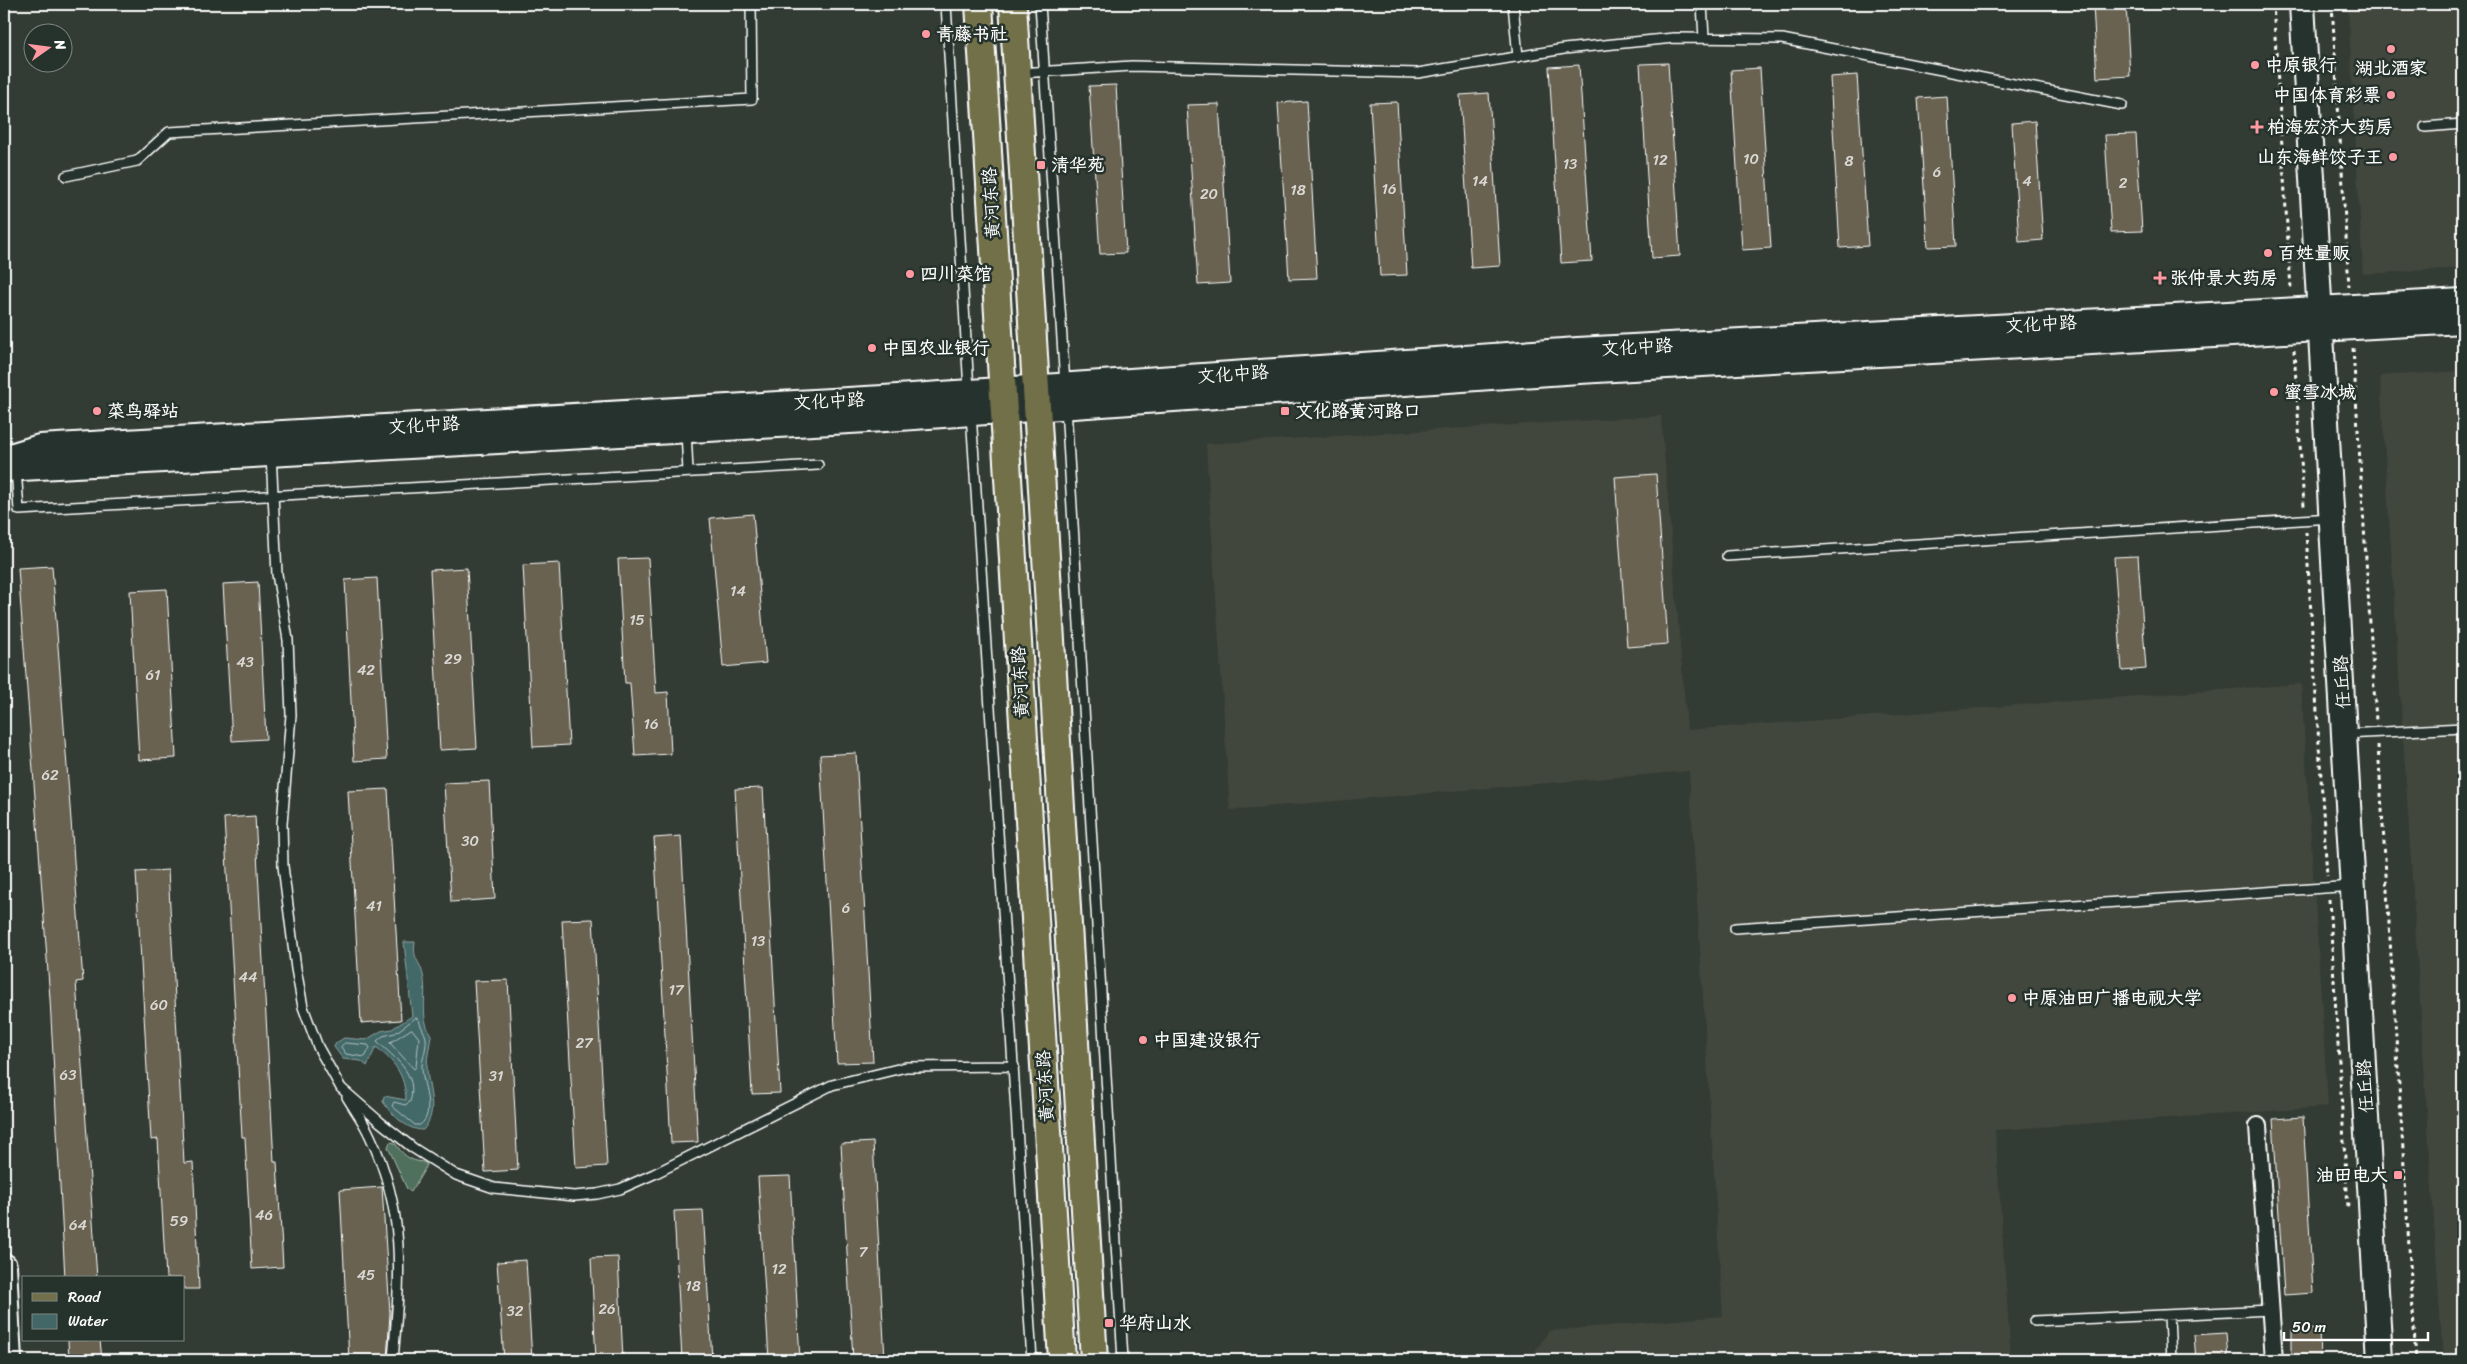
<svg xmlns="http://www.w3.org/2000/svg" width="2467" height="1364" font-family="Sriracha,'LXGW WenKai TC',sans-serif">
	<style>
		.built { fill: #43473d }
		.green { fill: #4f705b; stroke: #a7b8ad }
		.water { fill: #436767; stroke: #8ea4a4 }
		.lines { fill: none; stroke-linecap: round; stroke-linejoin: round }
		.shore { stroke: #b4c2c2; stroke-width: 1 }
		.building { fill: #696251; stroke: #fff }
		.lane-casing { stroke: #fff; stroke-width: 12 }
		.street-casing { stroke: #fff; stroke-width: 20 }
		.secondary-casing { stroke: #fff; stroke-width: 28 }
		.primary-casing { stroke: #fff; stroke-width: 30 }
		.path { stroke: #fff; stroke-width: 3; stroke-dasharray: 4 4; stroke-linecap: butt }
		.lane { stroke: #26332d; stroke-width: 9 }
		.street { stroke: #26332d; stroke-width: 16 }
		.secondary { stroke: #26332d; stroke-width: 24 }
		.primary { stroke: #71704a; stroke-width: 26 }
		.poi-dot { fill: #ff9aa2; stroke: #26332d; stroke-width: 2 }
		.labels { text-anchor: middle; dominant-baseline: central; stroke-width: 5; stroke-linejoin: round; paint-order: stroke }
		.number-label { font-size: 15px; fill: #dad8d4 }
		.poi-label { font-size: 18px; font-weight: bold; fill: #fff; stroke: #26332d; text-anchor: start }
		.street-label { font-size: 18px; fill: #fff; stroke: #26332d }
	</style>
	<rect width="100%" height="100%" fill="#333c34"/>
	<filter id="ink" filterUnits="userSpaceOnUse"><feTurbulence type="fractalNoise" baseFrequency=".02" numOctaves="2"/><feDisplacementMap in="SourceGraphic" scale="10" xChannelSelector="R" yChannelSelector="G"/><feConvolveMatrix kernelMatrix="1 2 1 2 8 2 1 2 1" color-interpolation-filters="sRGB"/></filter>
	<g filter="url(#ink)">
		<path class="built" d="M2348 4H2463V268L2363 274Z
			M2463 371V1360H2443L2380 376Z
			M1661 416 1687 730 2301 684 2328 1107 1995 1130 2011 1360H1529L1549 1331 1723 1316 1689 771 1230 810 1206 444Z"/>
		<path class="green" d="M390 1142 395 1143C402 1154 409 1161 423 1162L427 1165 411 1192 407 1189 388 1147Z"/>
		<path class="water" d="M404 942H415C412 960 420 960 423 975 428 995 419 1016 431 1035 430 1045 427 1056 427 1066 427 1089 440 1110 423 1130 406 1130 393 1115 383 1102L384 1096 406 1100C405 1075 395 1062 376 1047L367 1066 361 1061 343 1059 334 1047 336 1043 344 1038 366 1040 381 1031 392 1029 412 1016Z"/>
		<g class="lines">
			<path class="shore" d="M416 1018 419 1020C420 1026 425 1032 426 1038 427 1047 423 1056 422 1065 421 1083 437 1112 420 1125H415L392 1106 394 1102 405 1105 410 1102C419 1073 394 1058 377 1041L383 1036 395 1033Z
				M412 1029 419 1038 416 1067 414 1069 390 1043Z
				M345 1043 368 1045 370 1048 365 1057 346 1054 341 1047Z"/>
		</g>
		<path class="building" d="M2093 4H2126L2130 76 2097 78Z
			M1668 63 1680 256 1652 258 1640 64Z
			M1579 65 1592 261 1561 263 1549 67Z
			M1760 68 1771 248 1742 250 1731 70Z
			M1857 75 1868 246 1840 248 1830 77Z
			M1116 85 1126 253 1100 254 1089 86Z
			M1489 93 1500 266 1471 268 1460 95Z
			M1947 96 1956 246 1928 247 1918 98Z
			M1307 101 1317 278 1289 279 1278 103Z
			M1397 102 1407 275 1380 276 1370 103Z
			M1219 104 1230 283 1198 285 1187 105Z
			M2035 121 2043 240 2019 242 2012 123Z
			M2136 134 2142 231 2111 232 2105 135Z
			M1656 474 1668 644 1627 647 1615 477Z
			M753 514 766 663 723 667 710 518Z
			M2138 556 2146 669 2122 671 2114 557Z
			M648 558 656 693 668 692 671 754 635 756 630 683H625L618 559Z
			M559 563 569 745 533 747 523 565Z
			M52 566 83 981 76 982 97 1278H65L50 999 18 568Z
			M467 568 477 748 440 750 430 570Z
			M377 578 387 759 354 761 345 580Z
			M258 582 266 739 232 741 223 584Z
			M167 589 176 758 139 760 130 591Z
			M856 753 873 1062 837 1063 820 755Z
			M489 781 495 899 451 902 444 783Z
			M763 788 780 1093 752 1094 735 789Z
			M388 789 401 1020 361 1023 348 791Z
			M255 816 274 1162H277L283 1267 252 1269 245 1137H242L224 818Z
			M681 836 698 1142 671 1143 654 838Z
			M168 870 184 1163 193 1162 199 1289H184V1278H166L158 1139 151 1140 136 872Z
			M593 919 607 1166 576 1168 562 920Z
			M508 980 518 1170 485 1172 474 981Z
			M2303 1117 2313 1293 2284 1295 2273 1119Z
			M873 1142 885 1360H853L841 1144Z
			M790 1176 800 1360H769L758 1177Z
			M382 1187 390 1313 387 1360H349L340 1190Z
			M703 1210 712 1360H682L674 1211Z
			M618 1257 623 1360H596L591 1258Z
			M526 1260 532 1360H504L497 1262Z
			M2319 1329 2320 1360H2292V1330Z
			M2226 1333 2228 1360H2196L2194 1335Z
			M68 1340H100L102 1360H69Z"/>
		<g class="lines">
			<defs>
				<path id="lane" d="M946 4 969 390
					M1040 4 1065 384
					M1513 4 1518 57
					M1702 4 1704 38
					M1019 73 1132 66 1418 73 1564 49 1674 38 1782 39 2122 105
					M2425 127 2463 124
					M66 176 137 161 169 132 752 99 751 4
					M1066 407 1123 1360
					M971 413 1032 1360
					M686 430 688 472
					M271 454 277 574 288 640 291 715 282 824 283 866 296 969 303 1007 318 1047 341 1088 380 1122 413 1148 456 1175 494 1188 574 1196 597 1194 620 1189 654 1174 832 1085 906 1067 1014 1066
					M16 469 19 510 818 465
					M1727 556 2332 518
					M2345 734 2463 728
					M1735 928 2353 886
					M347 1097C354 1109 364 1122 370 1136 407 1214 400 1277 393 1360
					M2169 1315 2171 1360
					M2034 1321 2271 1310"/>
				<path id="street" d="M2258 1126 2274 1360"/>
				<path id="secondary" d="M2302 4 2380 1360
					M4 458 40 447 883 398 1578 350 2463 301
					M4 469 885 419 1579 371 2463 321
					M4 1266 9 1360"/>
				<path id="primary" d="M979 4 1062 1360
					M1013 4 1094 1360"/>
			</defs>
			<use href="#lane" class="lane-casing"/>
			<use href="#street" class="street-casing"/>
			<use href="#secondary" class="secondary-casing"/>
			<use href="#primary" class="primary-casing"/>
			<path class="path" d="M2273 4 2291 289
				M2332 4 2349 287
				M2353 348 2376 721
				M2294 350 2304 506
				M2306 532 2327 876
				M2378 745 2416 1360
				M2329 899 2348 1207"/>
			<use href="#lane" class="lane"/>
			<use href="#street" class="street"/>
			<use href="#secondary" class="secondary"/>
			<use href="#primary" class="primary"/>
		</g>
	</g>
	<g class="poi-dot">
		<circle cx="926" cy="34" r="5"/>
		<circle cx="2391" cy="49" r="5"/>
		<circle cx="2255" cy="65" r="5"/>
		<circle cx="2391" cy="95" r="5"/>
		<path d="M2254.5 119.5h5v5h5v5h-5v5h-5v-5h-5v-5h5z"/>
		<circle cx="2393" cy="157" r="5"/>
		<rect x="1036" y="160" width="10" height="10" rx="2.5"/>
		<circle cx="2268" cy="253" r="5"/>
		<circle cx="910" cy="274" r="5"/>
		<path d="M2157.5 270.5h5v5h5v5h-5v5h-5v-5h-5v-5h5z"/>
		<circle cx="872" cy="348" r="5"/>
		<circle cx="2274" cy="392" r="5"/>
		<circle cx="97" cy="411" r="5"/>
		<rect x="1280" y="406" width="10" height="10" rx="2.5"/>
		<circle cx="2012" cy="998" r="5"/>
		<circle cx="1143" cy="1040" r="5"/>
		<rect x="2393" y="1170" width="10" height="10" rx="2.5"/>
		<rect x="1104" y="1318" width="10" height="10" rx="2.5"/>
	</g>
	<g class="labels">
		<g class="number-label">
			<text x="1751" y="159">10</text>
			<text x="1660" y="160">12</text>
			<text x="1849" y="161">8</text>
			<text x="1570" y="164">13</text>
			<text x="1937" y="172">6</text>
			<text x="1480" y="181">14</text>
			<text x="2027" y="181">4</text>
			<text x="2123" y="183">2</text>
			<text x="1389" y="189">16</text>
			<text x="1298" y="190">18</text>
			<text x="1209" y="194">20</text>
			<text x="738" y="591">14</text>
			<text x="637" y="620">15</text>
			<text x="453" y="659">29</text>
			<text x="245" y="662">43</text>
			<text x="366" y="670">42</text>
			<text x="153" y="675">61</text>
			<text x="651" y="724">16</text>
			<text x="50" y="775">62</text>
			<text x="470" y="841">30</text>
			<text x="374" y="906">41</text>
			<text x="846" y="908">6</text>
			<text x="758" y="941">13</text>
			<text x="248" y="977">44</text>
			<text x="676" y="990">17</text>
			<text x="159" y="1005">60</text>
			<text x="584" y="1043">27</text>
			<text x="68" y="1075">63</text>
			<text x="496" y="1076">31</text>
			<text x="264" y="1215">46</text>
			<text x="179" y="1221">59</text>
			<text x="78" y="1225">64</text>
			<text x="863" y="1252">7</text>
			<text x="779" y="1269">12</text>
			<text x="366" y="1275">45</text>
			<text x="693" y="1286">18</text>
			<text x="607" y="1309">26</text>
			<text x="515" y="1311">32</text>
		</g>
		<g class="poi-label">
			<text x="936" y="34">青藤书社</text>
			<text x="2265" y="65">中原银行</text>
			<text x="2391" y="68" text-anchor="middle">湖北酒家</text>
			<text x="2381" y="95" text-anchor="end">中国体育彩票</text>
			<text x="2267" y="127">柏海宏济大药房</text>
			<text x="2383" y="157" text-anchor="end">山东海鲜饺子王</text>
			<text x="1051" y="165">清华苑</text>
			<text x="2278" y="253">百姓量贩</text>
			<text x="920" y="274">四川菜馆</text>
			<text x="2170" y="278">张仲景大药房</text>
			<text x="882" y="348">中国农业银行</text>
			<text x="2284" y="392">蜜雪冰城</text>
			<text x="107" y="411">菜鸟驿站</text>
			<text x="1295" y="411">文化路黄河路口</text>
			<text x="2022" y="998">中原油田广播电视大学</text>
			<text x="1153" y="1040">中国建设银行</text>
			<text x="2388" y="1175" text-anchor="end">油田电大</text>
			<text x="1119" y="1323">华府山水</text>
		</g>
		<g class="street-label">
			<text transform="translate(991 203) rotate(-93)">黄河东路</text>
			<text transform="translate(2041 324) rotate(-3)">文化中路</text>
			<text transform="translate(1637 347) rotate(-3)">文化中路</text>
			<text transform="translate(1233 374) rotate(-4)">文化中路</text>
			<text transform="translate(829 401) rotate(-3)">文化中路</text>
			<text transform="translate(424 425) rotate(-3)">文化中路</text>
			<text transform="translate(1020 682) rotate(-93)">黄河东路</text>
			<text transform="translate(2342 682) rotate(-93)">任丘路</text>
			<text transform="translate(1045 1086) rotate(-93)">黄河东路</text>
			<text transform="translate(2365 1086) rotate(-93)">任丘路</text>
		</g>
	</g>
	<rect width="2467" height="1364" fill="none" stroke="#26332d" stroke-width="20"/>
	<rect x="10" y="10" width="2447" height="1344" fill="none" stroke="#fff" stroke-width="2" filter="url(#ink)"/>
	<rect x="22" y="1276" width="162" height="65" fill="#26332d" stroke="#7d8581"/>
	<rect x="32" y="1293" width="25" height="8" fill="#71704a" stroke="#7d8581"/>
	<text x="68" y="1302" font-size="15" fill="#ffffff">Road</text>
	<rect x="32" y="1314" width="25" height="15" fill="#436767" stroke="#7d8581"/>
	<text x="68" y="1326" font-size="15" fill="#ffffff">Water</text>
	<g transform="translate(48 48) rotate(76)"><circle r="24" fill="#26332d" stroke="#7d8581"/>
	<path d="M0-4L9 19L0 12L-9 19Z" fill="#ff9aa2"/>
	<text y="-8" font-size="14" font-weight="bold" text-anchor="middle" fill="#ffffff">N</text>
	</g>
	<path d="M2284 1332v8h144v-8" fill="none" stroke="#ffffff" stroke-width="2.5"/>
	<text x="2292" y="1332" font-size="15" fill="#ffffff" stroke="#26332d" stroke-width="4" paint-order="stroke">50 m</text>
</svg>
